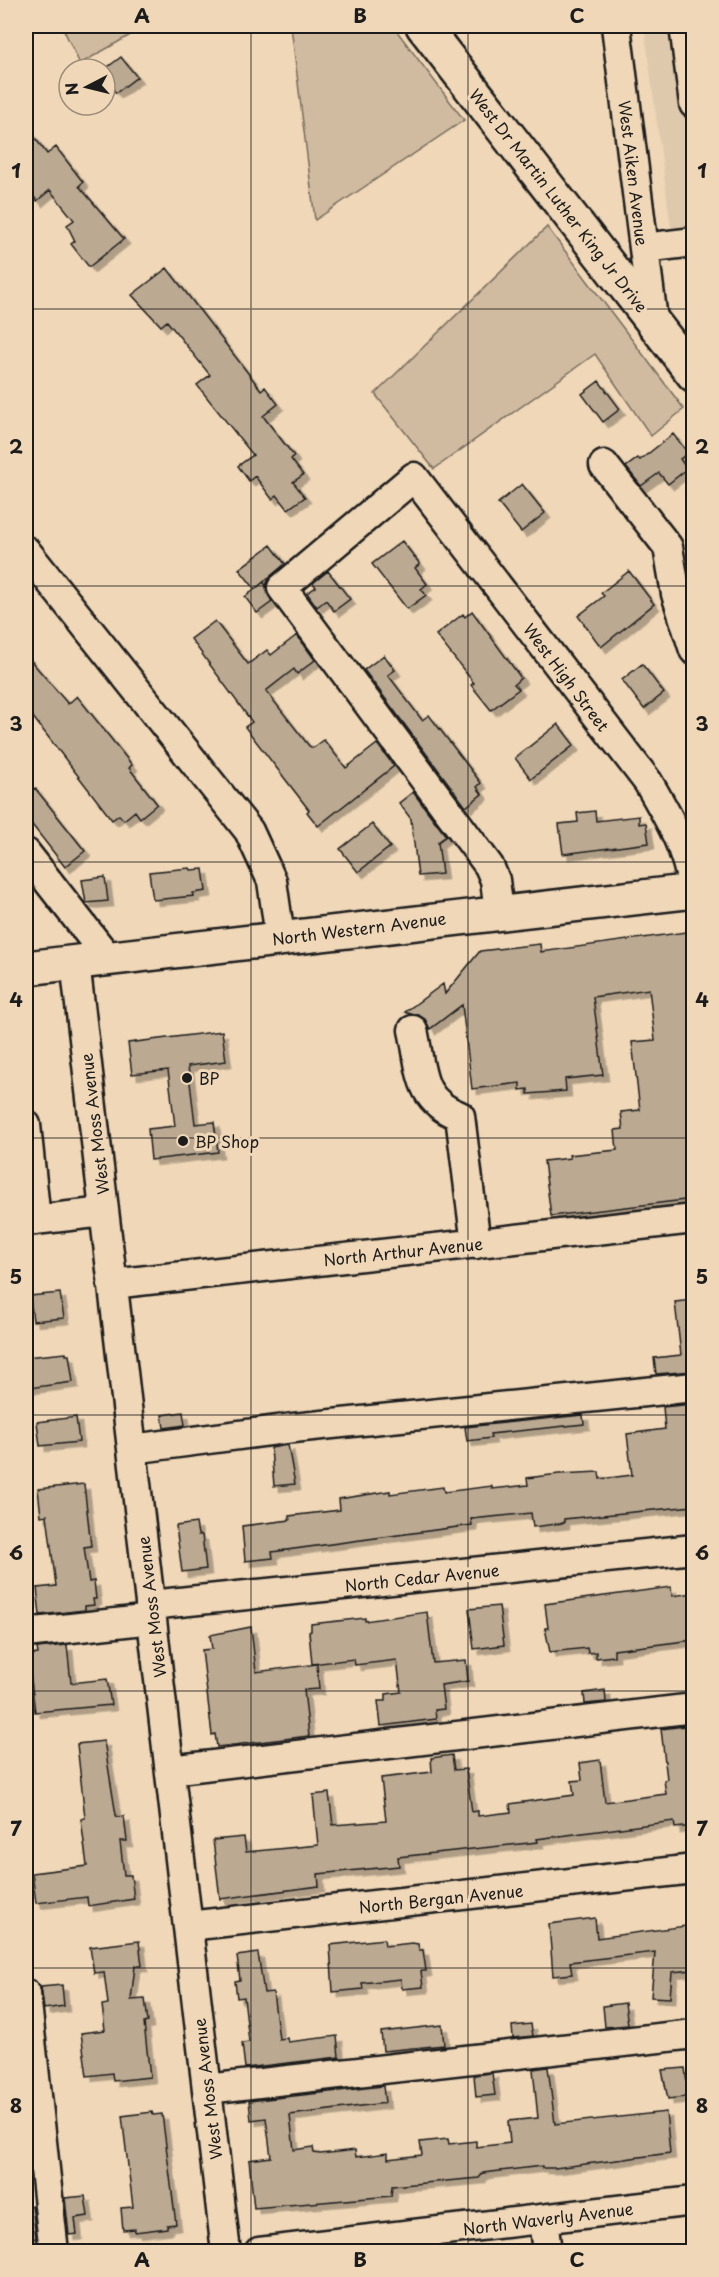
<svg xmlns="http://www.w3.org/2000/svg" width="719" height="2277" font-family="'Playpen Sans',sans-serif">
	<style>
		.built { fill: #dfc9ac }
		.green { fill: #d0bba0; stroke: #766c5e; stroke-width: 1.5 }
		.building { fill: #bba991; stroke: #1c1c1c; stroke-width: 1.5; filter: url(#shadow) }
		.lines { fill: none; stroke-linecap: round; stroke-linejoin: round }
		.minor-casing { stroke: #1c1c1c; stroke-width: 33 }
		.major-casing { stroke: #1c1c1c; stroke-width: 38 }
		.minor { stroke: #efd7b7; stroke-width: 28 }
		.major { stroke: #efd7b7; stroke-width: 33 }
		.grid { fill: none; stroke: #1c1c1c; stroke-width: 1.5; stroke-opacity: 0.55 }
		.poi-dot { fill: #1c1c1c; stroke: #efd7b7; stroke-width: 2 }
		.labels { text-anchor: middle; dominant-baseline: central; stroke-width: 6; stroke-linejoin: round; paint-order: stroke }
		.street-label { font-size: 16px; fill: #1c1c1c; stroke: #efd7b7 }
		.poi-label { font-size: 16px; fill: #1c1c1c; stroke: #efd7b7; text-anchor: start }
		.neatline { fill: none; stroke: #1c1c1c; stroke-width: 2 }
		.grid-label { font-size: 20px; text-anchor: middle; font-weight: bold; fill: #1c1c1c }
	</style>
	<defs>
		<filter id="shadow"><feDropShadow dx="5.5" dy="5.5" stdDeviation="0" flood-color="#0004"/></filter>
	</defs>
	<rect width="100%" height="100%" fill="#efd7b7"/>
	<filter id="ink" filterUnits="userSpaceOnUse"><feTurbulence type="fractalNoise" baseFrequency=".0167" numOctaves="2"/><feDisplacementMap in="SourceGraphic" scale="12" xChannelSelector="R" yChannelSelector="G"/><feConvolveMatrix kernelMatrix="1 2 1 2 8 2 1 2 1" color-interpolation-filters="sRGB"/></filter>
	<g filter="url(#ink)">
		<path class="built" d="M644 26H693V225L671 228Z"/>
		<path class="green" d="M62 26H146L80 64Z
			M291 26H393L464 120 315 220Z
			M547 227 684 409 651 436 595 354 434 469 375 394Z"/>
		<path class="building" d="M121 57 137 77 116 93 105 79V69Z
			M26 126 47 154 56 147 83 182 79 186 124 239 89 267 71 244 75 241 67 225 74 220 50 190 37 201 26 186Z
			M167 268 261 390 265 387 278 404 263 416 294 456 291 459 303 475 293 482 305 497 288 509 277 495 272 499 255 476 249 481 238 466 253 455 197 385 210 375 167 321 161 326 132 295Z
			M599 381 620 409 603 422 582 394Z
			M673 434 688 453 680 459 687 469 668 484 659 473 641 486 626 467 638 458 640 460Z
			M522 484 545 513 521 532 498 503Z
			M402 541 420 564 415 568 427 584 421 589 426 595 407 609 372 564Z
			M271 545 285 564 255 589 239 569Z
			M328 571 350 599 334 611 326 600 317 607 307 593 316 587 313 583Z
			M629 571 654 604 601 647 578 616 604 596 601 593Z
			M264 582 272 602 257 613 245 597Z
			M472 611 521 678 514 684 519 689 491 710 471 685 474 683 436 635 463 614 465 617Z
			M215 621 248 664 267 650 271 655 297 635 315 660 297 674 294 669 266 691 309 746 313 748 324 740 346 768 377 744 394 766 318 826 307 812 309 810 245 727 252 722 191 639Z
			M26 655 68 704 77 696 132 765 129 768 157 804 140 818 135 811 124 820 119 815 112 820 26 708Z
			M384 655 395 670 388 675 422 720 429 715 481 783 477 787 482 794 466 807 364 670Z
			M642 664 664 693 644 709 622 680Z
			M558 724 574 745 531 779 515 758Z
			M35 788 85 851 65 867 26 817V795Z
			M413 792 446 836 438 842 442 874 418 876 411 819 399 803Z
			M595 811 596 821 639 816V824L646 823 649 843 563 854 559 824 578 822 577 813Z
			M372 824 390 847 358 872 340 849Z
			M190 868 191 870 203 869 206 891 193 893 194 896 153 900 149 872Z
			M105 877 108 901 86 903 82 880Z
			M693 931V1199L551 1216 544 1161 570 1158 569 1155 617 1150 615 1130 623 1129 621 1112 640 1110 632 1042 655 1040 649 989 593 997 603 1075 565 1079 566 1091 528 1094V1089L520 1090V1083L472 1089 462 1005 430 1029 425 1019 405 1012 443 984 445 994 480 951 540 944 541 952Z
			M222 1031 226 1061 188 1066 195 1124 214 1122 218 1152 151 1160 148 1129 175 1126 168 1070 132 1074 128 1043Z
			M60 1293 64 1318 33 1321 30 1296Z
			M693 1300V1371L656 1374 654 1358 681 1355 675 1302Z
			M66 1353V1355H69L73 1382 29 1388 26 1357Z
			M693 1404V1410H689L693 1448V1506L564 1519V1523L533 1527 531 1513 471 1519 472 1525 272 1552 273 1558 245 1561 242 1526 290 1520 289 1516 340 1510 339 1499 390 1491V1494L443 1487 444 1492 492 1486V1489L528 1485 527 1478 559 1474 599 1472 600 1479 632 1475 627 1434 665 1429 663 1407Z
			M183 1412 185 1425 164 1428 162 1415Z
			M583 1415 584 1424 490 1434 491 1438 467 1441 465 1427Z
			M76 1417 79 1442 40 1446 37 1422Z
			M288 1445 295 1484 274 1486 271 1448Z
			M84 1484 91 1546 84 1547 89 1582 94 1581 96 1599H93L94 1605 85 1606V1610L40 1615 37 1588 56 1586 47 1515 41 1516 38 1489Z
			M196 1523 198 1535H202L206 1569 182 1572 176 1526Z
			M671 1587 672 1596 693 1593V1640L614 1650V1656L596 1658V1652L588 1653 587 1648 550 1652 545 1628H548L545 1604Z
			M499 1606 504 1645 474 1649 469 1609Z
			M427 1612 433 1663 466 1660 468 1681 441 1685 444 1709 435 1710 436 1719 381 1726 378 1701H386V1694L401 1692 397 1660 355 1665 354 1659 312 1664 309 1632 311 1631V1624L365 1618V1621Z
			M251 1627 256 1672 317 1664 319 1689 304 1690 309 1736 217 1747 215 1734 212 1735 202 1650 212 1649 210 1635Z
			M67 1645 71 1683 107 1679 111 1705 35 1712 28 1655 38 1654 37 1648Z
			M605 1690 606 1702 585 1704 584 1693Z
			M693 1725V1745H688L693 1792V1826L675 1828 674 1821 537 1839 538 1842 398 1857 399 1866 318 1874 319 1886 220 1899 213 1840 244 1837 246 1852 318 1845 313 1795 329 1793 333 1825 386 1821 381 1778 432 1772 431 1758 452 1755 454 1770 466 1769 472 1812 478 1811V1816L511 1812 510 1804 516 1803 574 1795 572 1781 582 1780 580 1763 600 1760 605 1802 666 1794 664 1780 667 1779 661 1729Z
			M104 1741 116 1815 117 1817 124 1816 127 1841H120L124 1875H131L134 1899 88 1906 87 1897 36 1903 32 1873 87 1866 81 1819 85 1818 77 1744Z
			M595 1918 597 1938 693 1925V1970L672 1972 670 1998 651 1997 655 1952 570 1962 572 1974 553 1976 549 1924Z
			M384 1939 385 1946 412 1943 418 1944 419 1950H423L426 1971H421L423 1987 402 1989 401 1979 362 1983 363 1989 333 1992 330 1945Z
			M139 1941 142 1966H135L131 2000 145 1999 148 2022 144 2023 150 2077 113 2081 112 2073 87 2076 81 2033 105 2030 102 2005 108 2004 104 1972 94 1973 90 1947Z
			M258 1953 264 1993 273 1992 279 2039 287 2038 288 2042 337 2036 339 2057 245 2068 242 2043 249 2042 244 1997 237 1998 235 1981 240 1980 237 1956Z
			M62 1985 64 2006 44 2009 41 1987Z
			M625 2003 628 2025 605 2027 603 2006Z
			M531 2024 533 2036 513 2038 512 2026Z
			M442 2025 444 2045 383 2051 381 2032Z
			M548 2067 555 2124 666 2112 670 2153 555 2168H542V2166L483 2173 479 2178 392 2186 391 2196 254 2208 249 2160 271 2157 266 2118 251 2120 249 2101 383 2086 385 2103 290 2115 294 2150 313 2147 314 2153 320 2154 355 2150 356 2157 388 2153V2159L422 2155 420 2142 448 2139 449 2144 476 2141V2147L510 2143 508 2121 538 2118 533 2069Z
			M685 2068 688 2091 684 2097 668 2099 662 2070Z
			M492 2073 495 2095 476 2097 474 2075Z
			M152 2112 153 2115 162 2114 176 2224 167 2225V2228L135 2232V2229L123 2230 121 2208 133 2207 122 2116Z
			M85 2196 88 2216 75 2218 77 2234 69 2235 65 2198Z
			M32 2205 36 2238 26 2239V2214H29L28 2206Z"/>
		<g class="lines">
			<defs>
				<path id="minor" d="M616 26 653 320
					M684 26 694 104
					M644 248 694 242
					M604 465 668 547 676 594 694 650
					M26 551 249 831 272 881 280 937
					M26 853 108 958
					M499 912 495 880 489 866 282 588 414 477 648 782C669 818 688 850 693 891
					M75 962 226 2252
					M413 1030C422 1069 417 1100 460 1116L476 1244
					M26 1125 36 1220
					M26 1221 104 1212
					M112 1284 694 1219
					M132 1449 293 1428 694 1387
					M150 1605 694 1549
					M26 1633 152 1619
					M170 1770 694 1708
					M188 1926 694 1869
					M26 1994 54 2252
					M207 2089 694 2034
					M543 2219 547 2252
					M259 2252 694 2201"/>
				<path id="major" d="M423 26 694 375
					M26 968 694 891"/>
			</defs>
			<use href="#minor" class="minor-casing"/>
			<use href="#major" class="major-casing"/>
			<use href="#minor" class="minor"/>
			<use href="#major" class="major"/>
		</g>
	</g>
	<path class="grid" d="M251 26V2252M468 26V2252M26 309H694M26 586H694M26 862H694M26 1138H694M26 1415H694M26 1691H694M26 1968H694"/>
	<g class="poi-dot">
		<circle cx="187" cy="1078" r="6"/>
		<circle cx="183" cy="1141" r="6"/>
	</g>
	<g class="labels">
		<g class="street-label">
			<text transform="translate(634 173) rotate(83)">West Aiken Avenue</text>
			<text transform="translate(559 200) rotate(52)">West Dr Martin Luther King Jr Drive</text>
			<text transform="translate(567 677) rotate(53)">West High Street</text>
			<text transform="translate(359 928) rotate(-7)">North Western Avenue</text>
			<text transform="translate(94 1124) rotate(-97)">West Moss Avenue</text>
			<text transform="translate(403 1251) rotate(-6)">North Arthur Avenue</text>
			<text transform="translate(422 1577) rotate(-6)">North Cedar Avenue</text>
			<text transform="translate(151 1607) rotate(-97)">West Moss Avenue</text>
			<text transform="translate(441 1898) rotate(-6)">North Bergan Avenue</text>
			<text transform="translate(207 2089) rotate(-97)">West Moss Avenue</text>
			<text transform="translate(548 2218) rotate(-7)">North Waverly Avenue</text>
		</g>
		<g class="poi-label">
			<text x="199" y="1078">BP</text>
			<text x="195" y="1141">BP Shop</text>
		</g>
	</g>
	<rect width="719" height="2277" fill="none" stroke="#efd7b7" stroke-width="66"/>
	<g transform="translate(87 87) rotate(263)"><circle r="28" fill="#efd7b7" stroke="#9b8c79" stroke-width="1.5"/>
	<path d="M0-4.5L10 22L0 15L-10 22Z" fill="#1c1c1c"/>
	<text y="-9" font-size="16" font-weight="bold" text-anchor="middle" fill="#1c1c1c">N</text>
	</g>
	<rect x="33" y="33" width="653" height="2211" class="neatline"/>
	<g class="grid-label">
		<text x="142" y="23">A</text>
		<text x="360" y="23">B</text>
		<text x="577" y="23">C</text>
		<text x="16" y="178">1</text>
		<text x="702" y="178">1</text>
		<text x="16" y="454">2</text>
		<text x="702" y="454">2</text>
		<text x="16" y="731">3</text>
		<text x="702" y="731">3</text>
		<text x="16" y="1007">4</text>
		<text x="702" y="1007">4</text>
		<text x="16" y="1284">5</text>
		<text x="702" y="1284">5</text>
		<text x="16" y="1560">6</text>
		<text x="702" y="1560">6</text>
		<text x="16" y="1836">7</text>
		<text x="702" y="1836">7</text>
		<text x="16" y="2113">8</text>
		<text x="702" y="2113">8</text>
		<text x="142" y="2267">A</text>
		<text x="360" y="2267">B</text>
		<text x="577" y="2267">C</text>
	</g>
</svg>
